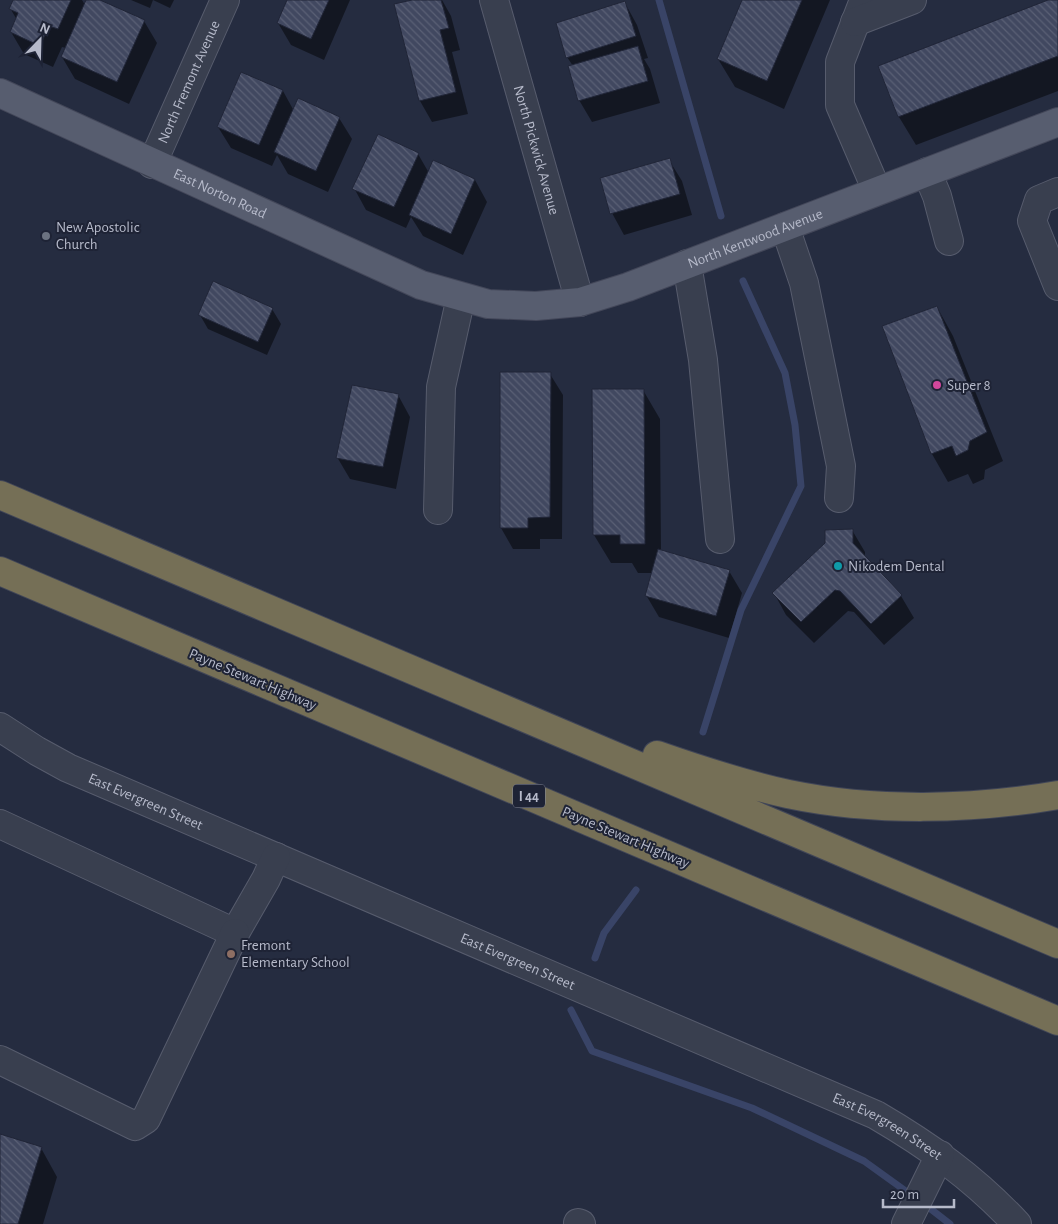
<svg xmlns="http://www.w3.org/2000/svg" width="1058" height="1224" viewBox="0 0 1058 1224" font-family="'Alegreya Sans',sans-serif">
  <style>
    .shadow { fill: #0007 }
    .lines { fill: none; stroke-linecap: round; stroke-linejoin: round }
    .stream { stroke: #394467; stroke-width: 7 }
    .building { fill: url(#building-back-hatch); stroke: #202537 }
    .minor-casing { stroke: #575c6d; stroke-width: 30 }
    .major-casing { stroke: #434759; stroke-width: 30 }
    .highway-casing { stroke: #414657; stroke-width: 30 }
    .minor { stroke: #393f4f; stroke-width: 28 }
    .major { stroke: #575d6f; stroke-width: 28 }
    .highway { stroke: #756f56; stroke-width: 28 }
    .worship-dot { fill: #6b7280; stroke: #1e2335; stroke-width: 2 }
    .hotel-dot { fill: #d1479c; stroke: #1e2335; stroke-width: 2 }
    .culture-dot { fill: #0f9aa8; stroke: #1e2335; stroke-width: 2 }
    .education-dot { fill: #8d6e63; stroke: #1e2335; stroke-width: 2 }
    .labels { text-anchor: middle; stroke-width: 4; stroke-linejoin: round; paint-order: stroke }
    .shield { fill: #1e2335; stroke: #888d9d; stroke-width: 1 }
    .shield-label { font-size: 14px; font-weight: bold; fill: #b6baca }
    .street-label { font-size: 15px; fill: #b6baca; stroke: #1e2335 }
    .poi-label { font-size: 15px; fill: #b6baca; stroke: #1e2335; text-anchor: start }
  </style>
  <defs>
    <pattern id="building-back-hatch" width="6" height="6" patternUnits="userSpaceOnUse" patternTransform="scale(1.25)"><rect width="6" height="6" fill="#414860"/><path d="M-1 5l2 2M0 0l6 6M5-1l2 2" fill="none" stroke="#5a6075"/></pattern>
  </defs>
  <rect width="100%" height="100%" fill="#252c40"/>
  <path class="shadow" d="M14,0h68l3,5 2,-5h10l47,21 13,22 -28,61 -54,-25 -13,-22 4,-9 -4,-1 -9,20 -29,-13 -13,-22 6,-12 -7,-12z
    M131,0h43l-4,8 -17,-8 -3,8z
    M288,0h62l-26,60 -33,-15 -13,-22z
    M417,0h25l9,16 9,34 -8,2 16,62 -36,8 -12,-21z
    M743,0h87l-46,109 -49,-22 -17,-28z
    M1051,0h7v91l-142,54 -17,-28 -19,-50z
    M625,3l12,22 11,33 -4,1 6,10 10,34 -68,19 -13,-22 -6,-34 -6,-9z
    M242,73l41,18 11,20 45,7 13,21 -24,53 -40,-18 -11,-19 -5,11 -41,-18 -13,-21z
    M418,154l11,19 46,7 12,22 -24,53 -40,-19 -12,-19 -5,11 -40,-18 -12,-22z
    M669,160l13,21 10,34 -68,20 -12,-22z
    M937,307l16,29 50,125 -18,9 -1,9 -11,5 -5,-10 -20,8 -16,-28 -48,-127z
    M272,309l9,15 -14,31 -59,-26 -8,-14z
    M550,374l13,21 -1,144h-22v10h-27l-12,-21z
    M643,390l17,29 1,132 68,20 13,22 -13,45 -70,-21 -13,-22 7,-22h-15l-6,-10h-21l-17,-28z
    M398,395l12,22 -14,72 -46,-10 -13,-22z
    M852,530l13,22v5l36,39 13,22 -30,27 -30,-33 -6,-1 -34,32 -28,-28 -12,-22 53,-50z
    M0,1135l41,13 16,29 -14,47h-43z"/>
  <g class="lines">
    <path class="stream" d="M659,0l62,216
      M703,732l38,-122 60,-124 -6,-61 -10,-52 -42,-92
      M595,958l9,-25 32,-43
      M571,1010l21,41 160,57 112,53 50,36
      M923,1203l27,21"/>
  </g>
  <path class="building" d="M13,0h58l-13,29 -9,-3 -9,20 -30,-14 8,-19 -9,-4z
    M86,0h14l45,20 -28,62 -56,-25z
    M287,0h42l-18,39 -34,-16z
    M412,0h29l8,28 -9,2 16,62 -37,9 -25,-97z
    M742,0h60l-35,81 -50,-22z
    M1048,0h10v56l-160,61 -20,-51z
    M625,1l11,35 -70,22 -10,-35z
    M638,46l10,35 -70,20 -10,-35z
    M241,72l42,18 -24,55 -42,-18z
    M298,98l42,19 -24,54 -42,-19z
    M378,134l41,19 -25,54 -42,-18z
    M670,158l10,36 -70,20 -10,-36z
    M433,160l42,19 -24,55 -42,-19z
    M213,281l60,27 -15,34 -60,-27z
    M937,306l50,126 -17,9 -2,9 -12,6 -4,-10 -21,8 -49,-128z
    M500,372h51l-1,145 -22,1v10h-28z
    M352,385l47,9 -16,73 -47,-9z
    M592,389h52l1,155h-25v-9h-27z
    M853,529v14l49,52 -31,29 -31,-33 -5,-1 -34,32 -29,-29 53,-50v-13z
    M658,549l72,21 -14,46 -71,-20z
    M0,1134l42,13 -24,77h-18z"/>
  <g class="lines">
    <g class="minor-casing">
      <g id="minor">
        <path id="s1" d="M494,0l86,302"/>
        <path d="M864,0l-24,62v43l37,86"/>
        <path d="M855,22l57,-22"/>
        <path id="s2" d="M152,164l73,-164"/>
        <path d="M927,172l10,24 12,45"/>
        <path d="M1058,192l-19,8 -7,21 26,65"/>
        <path d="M785,227l19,56 37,183 -2,32"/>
        <path d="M687,264l16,96 17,179"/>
        <path d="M438,510l3,-123 20,-90"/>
        <path id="s3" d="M0,727l37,24 31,17 808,347c53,31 98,63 141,109"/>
        <path d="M0,824l235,109 31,-54 10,-22"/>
        <path d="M0,1060l135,66 11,-7 89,-186"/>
        <path d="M578,1223l3,1"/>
        <path d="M906,1224l34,-69"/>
      </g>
    </g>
    <g class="major-casing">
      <g id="major">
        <path id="s4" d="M0,93l421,192 67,19 48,2 44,-4 48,-15 430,-165"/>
      </g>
    </g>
    <g class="highway-casing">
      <path id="highway" d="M0,495l1058,449
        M0,571l1058,450
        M657,755c43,15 86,29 131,39 86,18 184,16 270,1"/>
    </g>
    <use href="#minor" class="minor"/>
    <use href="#major" class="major"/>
    <use href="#highway" class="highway"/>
  </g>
  <circle class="worship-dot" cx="46" cy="236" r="5"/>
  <circle class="hotel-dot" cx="937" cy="385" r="5"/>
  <circle class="culture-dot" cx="838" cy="566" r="5"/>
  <circle class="education-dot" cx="231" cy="954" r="5"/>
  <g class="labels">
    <rect class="shield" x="513" y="784.5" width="32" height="23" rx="4"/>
    <g class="shield-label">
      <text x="529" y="801">I 44</text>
    </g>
    <g class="street-label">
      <text dy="5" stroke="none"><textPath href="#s2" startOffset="90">North Fremont Avenue</textPath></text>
      <text dy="5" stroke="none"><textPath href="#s1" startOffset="156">North Pickwick Avenue</textPath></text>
      <text dy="5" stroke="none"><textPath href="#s4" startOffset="242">East Norton Road</textPath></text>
      <text dy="5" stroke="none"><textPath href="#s4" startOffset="811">North Kentwood Avenue</textPath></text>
      <text transform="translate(253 679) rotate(23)" y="5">Payne Stewart Highway</text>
      <text dy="5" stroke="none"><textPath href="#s3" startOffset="164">East Evergreen Street</textPath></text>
      <text transform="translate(626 837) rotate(23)" y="5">Payne Stewart Highway</text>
      <text dy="5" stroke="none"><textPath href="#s3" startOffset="569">East Evergreen Street</textPath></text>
      <text dy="5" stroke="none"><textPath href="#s3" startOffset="974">East Evergreen Street</textPath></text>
    </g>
    <g class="poi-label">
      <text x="56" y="232">New Apostolic<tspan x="56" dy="17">Church</tspan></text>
      <text x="947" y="390">Super 8</text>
      <text x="848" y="571">Nikodem Dental</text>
      <text x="241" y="950">Fremont<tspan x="241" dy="17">Elementary School</tspan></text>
    </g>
  </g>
  <g transform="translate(40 40) rotate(23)" stroke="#1e2335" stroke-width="4" paint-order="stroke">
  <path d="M0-4L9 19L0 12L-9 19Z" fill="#b6baca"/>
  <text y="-8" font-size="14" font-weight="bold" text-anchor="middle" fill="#b6baca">N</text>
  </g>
  <path d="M883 1199v8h71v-8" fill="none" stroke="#b6baca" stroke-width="2.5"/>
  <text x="890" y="1199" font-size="15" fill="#b6baca" stroke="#1e2335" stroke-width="4" paint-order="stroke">20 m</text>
</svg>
